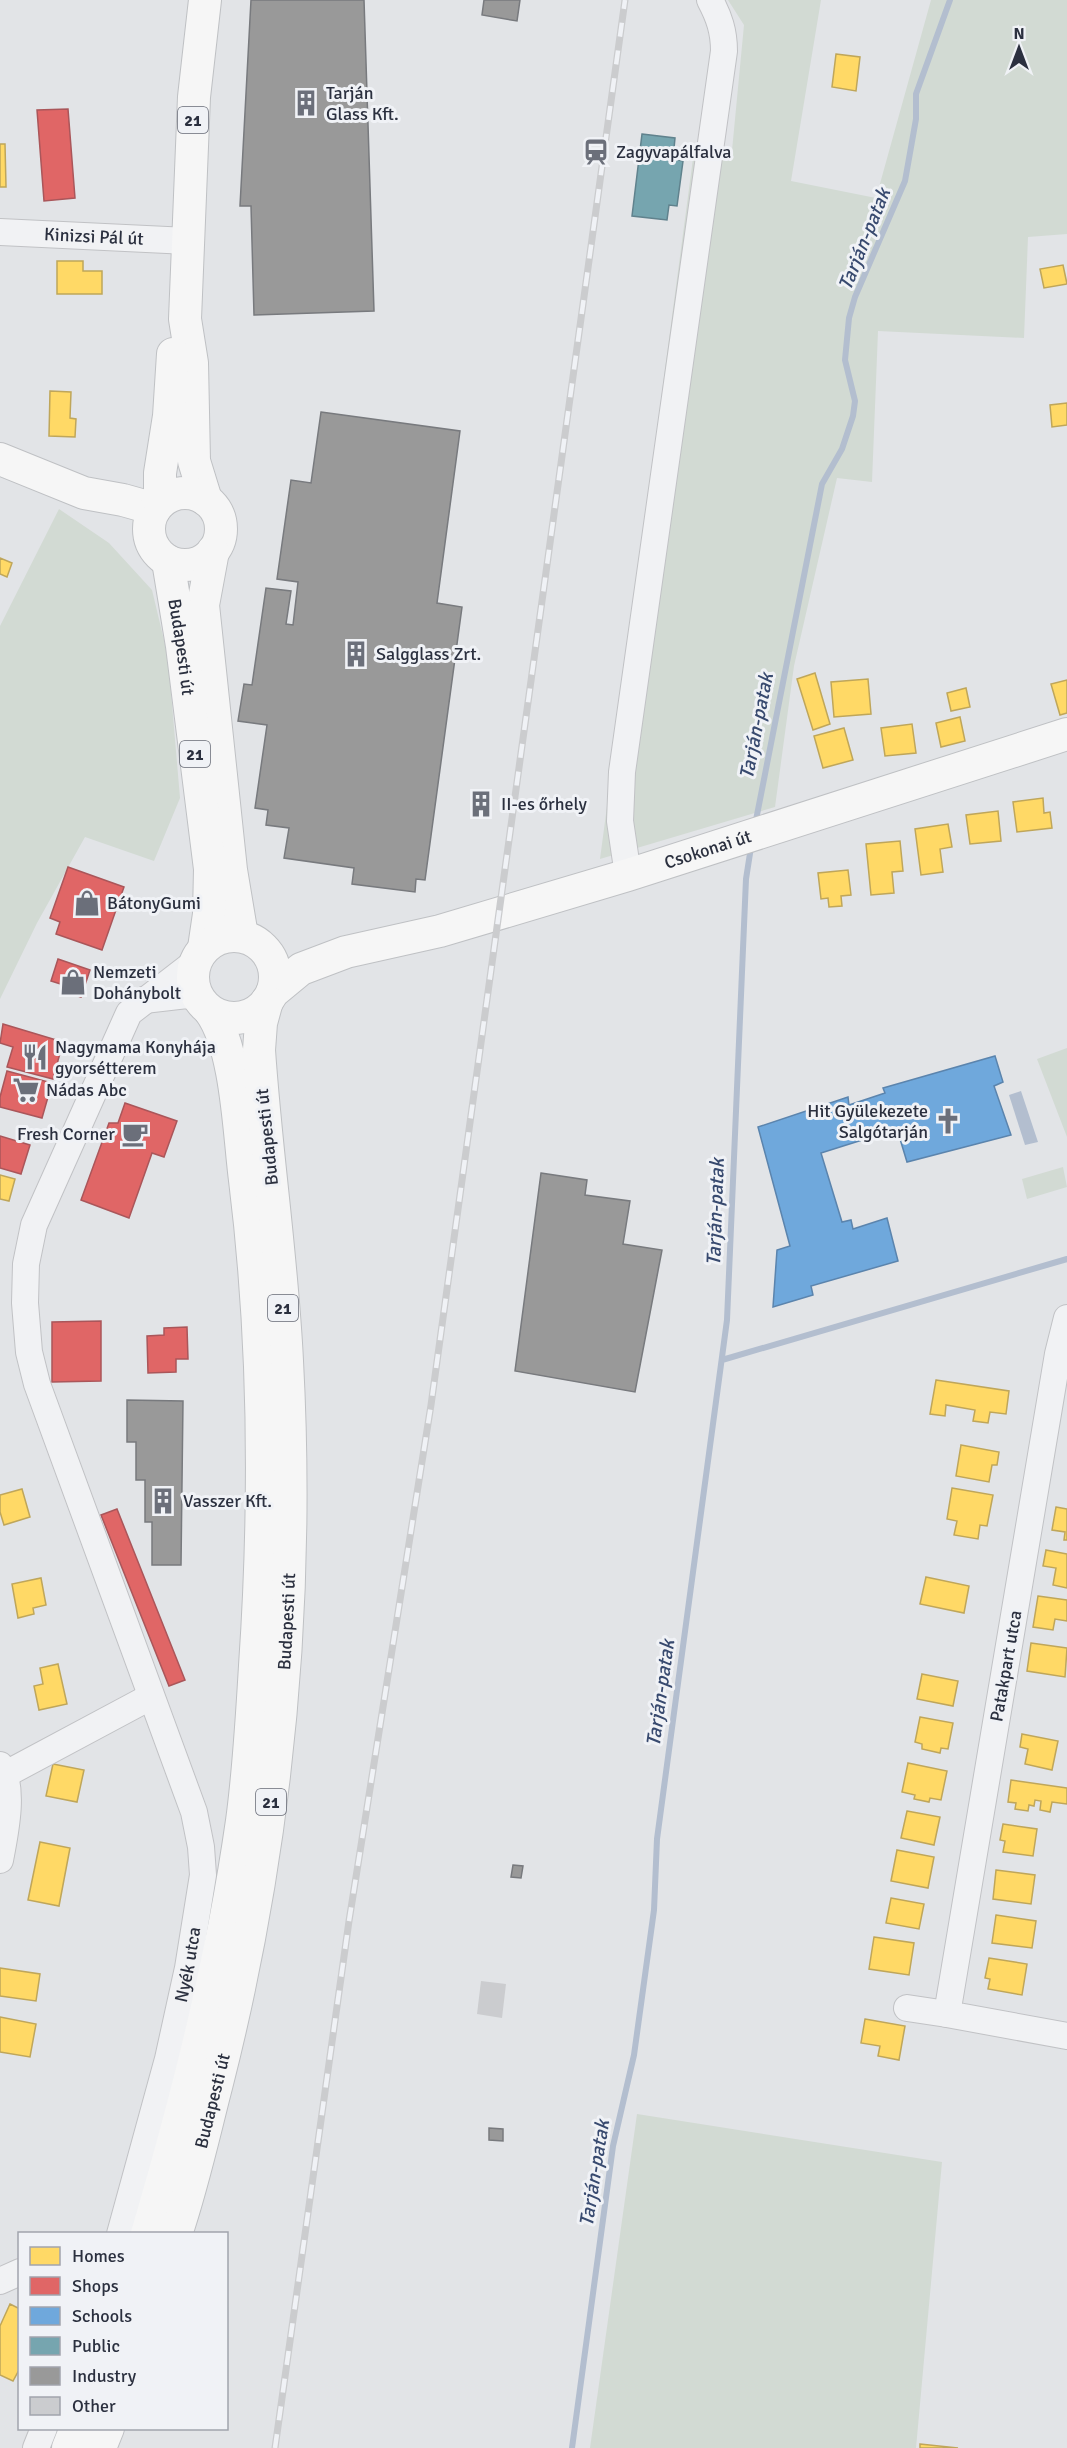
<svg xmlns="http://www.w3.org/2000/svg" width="1067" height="2448" viewBox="0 0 1067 2448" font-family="Signika,sans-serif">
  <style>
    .green { fill: #d2dad3 }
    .water { fill: #b3becf }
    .homes { fill: #ffd966; stroke: #bfa65a; stroke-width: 1.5 }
    .shops { fill: #e06666; stroke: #aa565a; stroke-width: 1.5 }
    .schools { fill: #6fa8dc; stroke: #5b84ad; stroke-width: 1.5 }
    .public { fill: #76a5af; stroke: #60828d; stroke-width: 1.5 }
    .industry { fill: #999; stroke: #787a7e; stroke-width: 1.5 }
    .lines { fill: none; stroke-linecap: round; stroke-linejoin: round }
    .stream { stroke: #b3becf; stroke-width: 6 }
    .building { fill: #cbcccf }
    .minor-casing { stroke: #c1c2c5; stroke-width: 28 }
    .major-casing { stroke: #bfc1c4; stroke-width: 34 }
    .minor { stroke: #f1f2f4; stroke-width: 26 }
    .major { stroke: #f6f6f6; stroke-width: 32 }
    .rail-casing { stroke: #cbccce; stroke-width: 7 }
    .rail { stroke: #f0f2f6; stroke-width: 4.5; stroke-dasharray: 14; stroke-linecap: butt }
    .labels { text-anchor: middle; stroke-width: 6; stroke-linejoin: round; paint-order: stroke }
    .shield { fill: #f0f2f6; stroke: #666a76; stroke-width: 1.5 }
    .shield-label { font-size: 16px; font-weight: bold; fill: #2b303f }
    .poi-label { font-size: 18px; fill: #2b303f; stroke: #f0f2f6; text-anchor: start }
    .street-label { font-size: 18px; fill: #2b303f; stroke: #f0f2f6 }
    .water-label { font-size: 20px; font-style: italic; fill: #384a6f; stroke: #f0f2f6 }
  </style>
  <rect width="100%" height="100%" fill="#e2e4e7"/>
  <path class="green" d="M728,0h93l-30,181 85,17 55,-198h136v234l-39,3 -4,101 -146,-7 -6,151 -35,-4 -43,188 -19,141 -175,52 94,-708 37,10 13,-136z
    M59,509l50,34 43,47 16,67 12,141 -26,63 -69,-24 -48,86 -37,76v-373z
    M1067,1048v89l-30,-78z
    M1063,1167l4,20 -40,12 -5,-20z
    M637,2114l305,48 -26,286h-326z"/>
  <path class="water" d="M1021,1091l17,51 -13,3 -16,-50z"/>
  <path class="homes" d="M836,54l24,3 -4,34 -24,-4z
    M0,144h5l1,43h-6z
    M57,261h26v10h19v23h-45z
    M1063,265l4,19 -23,4 -4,-19z
    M50,391l21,1 -1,26 6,1 -1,18 -26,-1z
    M1067,403v22l-15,2 -2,-22z
    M0,558l12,5 -5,14 -7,-3z
    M815,673l15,51 -17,6 -16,-51z
    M868,679l3,35 -37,3 -3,-35z
    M1067,680v33l-7,2 -9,-31z
    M966,688l4,19 -19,4 -4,-18z
    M960,717l5,24 -24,6 -5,-24z
    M912,724l4,29 -31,3 -4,-28z
    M844,728l9,32 -30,8 -9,-32z
    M1043,798l1,15 6,-1 2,16 -35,4 -4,-30z
    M998,811l3,30 -31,3 -4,-29z
    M948,824l4,23 -12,2 3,23 -22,3 -6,-46z
    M900,841l3,30 -11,1 2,21 -23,2 -5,-51z
    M848,870l3,25 -10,1 1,10 -13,1 -1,-9 -7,1 -3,-26z
    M0,1175l15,4 -6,22 -9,-2z
    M936,1380l73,11 -3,23 -16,-2 -2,11 -15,-2 2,-11 -29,-5 -1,11 -15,-2z
    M961,1445l38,7 -2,13h-5l-3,17 -33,-6z
    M952,1488l41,7 -6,31 -7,-1 -2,14 -24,-4 3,-14 -10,-2z
    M22,1489l8,28 -26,8 -4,-13v-17z
    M1056,1507l11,2v31h-3l1,-8 -13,-2z
    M1046,1550l21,4v34l-14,-3 3,-17 -13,-2z
    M926,1577l43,9 -5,27 -44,-9z
    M41,1578l5,27 -13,3 1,6 -16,4 -6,-34z
    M1038,1596l29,4v21l-12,-2 -2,11 -20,-3z
    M1031,1643l36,5 -2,29 -38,-6z
    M58,1664l9,40 -28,6 -5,-24 9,-2 -3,-16z
    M922,1674l36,7 -5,25 -36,-7z
    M920,1717l33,6 -5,26 -7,-1 -1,5 -18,-4v-5l-7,-2z
    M1022,1734l36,7 -6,29 -27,-6 3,-15 -8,-2z
    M908,1763l39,8 -6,29 -11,-2 -1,4 -15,-3 1,-4 -13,-3z
    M53,1764l31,6 -7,32 -31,-6z
    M1011,1780l56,8v16l-15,-2 -2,10 -10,-2 1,-9 -6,-1 -1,6 -5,-1 -1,6 -13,-2 1,-6 -8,-1z
    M907,1811l33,6 -6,28 -33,-7z
    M1003,1824l34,5 -4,27 -30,-4 2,-11 -5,-1z
    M40,1842l30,6 -11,58 -31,-6z
    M897,1850l37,7 -6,31 -37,-7z
    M996,1870l39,5 -4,29 -38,-5z
    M891,1898l33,6 -5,25 -33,-6z
    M996,1915l40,6 -4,27 -40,-5z
    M874,1937l40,6 -5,32 -40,-6z
    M989,1958l38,6 -5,31 -34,-6 2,-10 -5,-1z
    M0,1968l40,6 -4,27 -36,-5z
    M0,2017l36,7 -6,33 -30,-5z
    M865,2019l40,7 -6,34 -21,-4 2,-10 -19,-3z
    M10,2304l10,5v59l-7,13 -13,-6v-49z
    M920,2444l38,4h-38z"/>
  <path class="shops" d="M68,109l7,89 -31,3 -7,-91z
    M68,867l56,20 -22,63 -46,-16 4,-12 -10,-4z
    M58,959l32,11 -9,27 -16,-5 2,-6 -16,-5z
    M3,1024l60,18 -10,37 -46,-12 6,-20 -13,-4z
    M7,1071l45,12 -10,35 -42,-11v-10z
    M125,1103l52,18 -13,36 -12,-4 -23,65 -48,-18 28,-77h9z
    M0,1136l30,9 -9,29 -21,-6z
    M101,1321v60l-49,1v-60z
    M187,1327l1,32h-12v13l-28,1 -1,-37 17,-1v-7z
    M117,1509l68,171 -16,6 -68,-171z"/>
  <path class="schools" d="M995,1056l8,26 -9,4 17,49 -104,27 -10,-33 -76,24 21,69 9,-2 2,9 34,-11 11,43 -87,25 2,9 -40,12 4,-57 13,-4 -32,-119 90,-30 1,8 36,-12 -2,-5z"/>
  <path class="public" d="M642,134l33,4 -2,21 10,2 -6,45 -8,-1 -2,15 -35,-4z"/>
  <path class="industry" d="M251,0h113l10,311 -120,4 -3,-109h-11z
    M484,0h36l-3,21 -35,-6z
    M321,412l139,19 -23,172 25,4 -37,273 -9,-1 -1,13 -63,-8 2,-16 -70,-10 5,-30 -23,-3 2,-15 -13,-2 12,-83 -29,-4 6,-37 8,1 14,-97 25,3 -5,33 7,1 5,-43 -21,-3 14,-99 20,3z
    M477,795l9,1 -2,18 -9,-1z
    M541,1173l46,7 -2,15 45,6 -7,43 39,6 -27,142 -120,-21z
    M127,1400l56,1 -2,164h-29v-43h-7v-42h-9v-38h-9z
    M513,1865l10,1 -2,12 -10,-1z
    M489,2128l14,1v12l-14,-1z"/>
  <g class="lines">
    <path class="stream" d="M755,825l67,-341 20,-35 11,-33 2,-15 -10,-41 4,-42 6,-21 50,-116 11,-62v-25l34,-94
      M722,1360l345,-101
      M572,2448l41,-302 21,-91 20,-145 3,-71 70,-519 19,-441 5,-32"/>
  </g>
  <path class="building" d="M481,1981l25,3 -4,34 -25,-4z"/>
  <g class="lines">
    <g class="minor-casing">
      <g id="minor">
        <path id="s1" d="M0,232l188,9"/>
        <path d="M628,875l-8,-54 2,-49 102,-721c0,-20 -5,-34 -14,-51"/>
        <path d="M144,1000l43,-5 11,3"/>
        <path d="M1067,1318l-9,36 -111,660 120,22"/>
        <path d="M0,1765c15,22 5,69 0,95"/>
        <path d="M6,1774l144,-77"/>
        <path d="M907,2008l40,6"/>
        <path id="s2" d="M120,2234l48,-175 20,-91 15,-93 -2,-28 -7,-35 -157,-428 -8,-32 -4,-49 1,-39 8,-39 95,-212 66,-51"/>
        <path d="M0,2281l20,-9"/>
        <path d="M36,2448l8,-20"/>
      </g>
    </g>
    <g class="major-casing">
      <g id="major">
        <path d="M205,0l-11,97 -9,222 7,44 2,98 12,39"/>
        <path d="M0,459l84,34 39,7 32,9"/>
        <circle cx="185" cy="529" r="36"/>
        <path d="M160,503v-30l9,-57 4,-62"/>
        <path d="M213,551l-10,54 28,265 11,66"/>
        <path id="s3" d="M168,561l14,85 28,223 -1,45 -5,34"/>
        <circle cx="234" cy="977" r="41"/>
        <path id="s4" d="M272,993l29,-24 45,-17 94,-21 188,-56 439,-141"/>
        <path d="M147,2234c40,-136 75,-273 95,-413 7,-51 10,-104 13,-155 11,-162 10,-325 -10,-486 -6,-46 -8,-132 -35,-169"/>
        <path id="s5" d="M176,2234c17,-50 28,-101 41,-151 60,-236 83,-479 70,-722 -5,-104 -21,-207 -28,-311l2,-27 6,-22"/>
        <path d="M68,2448l8,-20"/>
        <path d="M100,2448l8,-20"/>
      </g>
    </g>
    <use href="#minor" class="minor"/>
    <use href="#major" class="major"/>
    <g class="rail-casing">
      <path id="rail" d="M275,2448l74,-527 82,-516 194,-1405"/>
    </g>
    <use href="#rail" class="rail"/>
  </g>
  <defs>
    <g id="building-bare" transform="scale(2.07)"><path d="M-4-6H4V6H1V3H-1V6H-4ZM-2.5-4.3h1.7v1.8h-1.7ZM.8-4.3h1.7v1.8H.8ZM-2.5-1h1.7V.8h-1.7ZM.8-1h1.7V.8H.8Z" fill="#6b6f7a" stroke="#f0f2f6" stroke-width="2.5" paint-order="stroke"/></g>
    <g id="station-bare" transform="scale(2.07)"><path d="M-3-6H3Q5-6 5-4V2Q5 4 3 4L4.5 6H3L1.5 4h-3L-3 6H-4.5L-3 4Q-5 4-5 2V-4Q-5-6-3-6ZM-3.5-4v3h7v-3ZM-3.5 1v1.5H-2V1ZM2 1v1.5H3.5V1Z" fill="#6b6f7a" stroke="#f0f2f6" stroke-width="2.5" paint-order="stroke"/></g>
    <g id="shop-bare" transform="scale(2.07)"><path d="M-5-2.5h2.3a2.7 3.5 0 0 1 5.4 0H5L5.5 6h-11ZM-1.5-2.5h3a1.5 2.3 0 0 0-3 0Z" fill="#6b6f7a" stroke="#f0f2f6" stroke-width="2.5" paint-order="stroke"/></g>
    <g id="restaurant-bare" transform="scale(2.07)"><path d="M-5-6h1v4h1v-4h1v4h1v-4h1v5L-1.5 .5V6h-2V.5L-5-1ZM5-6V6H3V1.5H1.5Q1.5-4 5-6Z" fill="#6b6f7a" stroke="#f0f2f6" stroke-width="2.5" paint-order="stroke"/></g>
    <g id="supermarket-bare" transform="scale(2.07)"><path d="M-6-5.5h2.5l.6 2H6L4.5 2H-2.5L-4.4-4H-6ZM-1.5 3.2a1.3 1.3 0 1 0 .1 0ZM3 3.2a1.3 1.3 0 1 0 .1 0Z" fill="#6b6f7a" stroke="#f0f2f6" stroke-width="2.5" paint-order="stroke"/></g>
    <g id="church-bare" transform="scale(2.07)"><path d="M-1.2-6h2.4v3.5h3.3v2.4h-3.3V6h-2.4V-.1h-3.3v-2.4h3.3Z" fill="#6b6f7a" stroke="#f0f2f6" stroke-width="2.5" paint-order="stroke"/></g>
    <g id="cafe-bare" transform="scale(2.07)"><path d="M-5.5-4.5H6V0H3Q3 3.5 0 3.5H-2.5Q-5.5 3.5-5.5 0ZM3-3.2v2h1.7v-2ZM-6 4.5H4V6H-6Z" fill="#6b6f7a" stroke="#f0f2f6" stroke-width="2.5" paint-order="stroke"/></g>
  </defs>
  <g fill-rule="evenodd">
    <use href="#building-bare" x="306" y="103"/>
    <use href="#station-bare" x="596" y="152"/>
    <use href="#building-bare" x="356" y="654"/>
    <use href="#building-bare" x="481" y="804"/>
    <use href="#shop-bare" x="87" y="903"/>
    <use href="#shop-bare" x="73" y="982"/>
    <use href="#restaurant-bare" x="35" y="1057"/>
    <use href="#supermarket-bare" x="26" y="1090"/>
    <use href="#church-bare" x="948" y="1121"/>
    <use href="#cafe-bare" x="135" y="1134"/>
    <use href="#building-bare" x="163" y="1501"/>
  </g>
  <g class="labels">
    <g class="shield">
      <rect x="178" y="107" width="30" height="26" rx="4.5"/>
      <rect x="180" y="741" width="30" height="26" rx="4.5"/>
      <rect x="268" y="1295" width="30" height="26" rx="4.5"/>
      <rect x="256" y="1789" width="30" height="26" rx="4.5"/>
    </g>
    <g class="shield-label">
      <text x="193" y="126">21</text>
      <text x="195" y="760">21</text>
      <text x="283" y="1314">21</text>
      <text x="271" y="1808">21</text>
    </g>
    <g class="poi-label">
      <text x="326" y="99">Tarján<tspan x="326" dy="21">Glass Kft.</tspan></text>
      <text x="616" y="158">Zagyvapálfalva</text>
      <text x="376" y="660">Salgglass Zrt.</text>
      <text x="501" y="810">II-es őrhely</text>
      <text x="107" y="909">BátonyGumi</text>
      <text x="93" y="978">Nemzeti<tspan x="93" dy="21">Dohánybolt</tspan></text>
      <text x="55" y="1053">Nagymama Konyhája<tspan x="55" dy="21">gyorsétterem</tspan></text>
      <text x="46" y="1096">Nádas Abc</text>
      <text x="928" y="1117" text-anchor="end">Hit Gyülekezete<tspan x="928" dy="21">Salgótarján</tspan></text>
      <text x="115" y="1140" text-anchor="end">Fresh Corner</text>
      <text x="183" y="1507">Vasszer Kft.</text>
    </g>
    <g class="street-label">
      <text dy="6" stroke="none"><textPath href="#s1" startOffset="94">Kinizsi Pál út</textPath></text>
      <text dy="6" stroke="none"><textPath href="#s3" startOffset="87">Budapesti út</textPath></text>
      <text dy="6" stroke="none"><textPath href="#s4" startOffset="462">Csokonai út</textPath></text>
      <text transform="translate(267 1137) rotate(-96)" y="6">Budapesti út</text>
      <text dy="6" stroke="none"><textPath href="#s5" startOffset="624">Budapesti út</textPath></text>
      <text transform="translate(1006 1666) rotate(-80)" y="6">Patakpart utca</text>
      <text dy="6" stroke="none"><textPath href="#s2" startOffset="278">Nyék utca</textPath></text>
      <text dy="6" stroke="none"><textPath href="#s5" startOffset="138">Budapesti út</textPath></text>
    </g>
    <g class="water-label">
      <text transform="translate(864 239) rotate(-68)" y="7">Tarján-patak</text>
      <text transform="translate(756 726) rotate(-79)" y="7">Tarján-patak</text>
      <text transform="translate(715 1212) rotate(-88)" y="7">Tarján-patak</text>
      <text transform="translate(660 1693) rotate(-82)" y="7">Tarján-patak</text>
      <text transform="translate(594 2173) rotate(-81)" y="7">Tarján-patak</text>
    </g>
  </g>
  <rect x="18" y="2232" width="210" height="198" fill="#f0f2f6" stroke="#a1a4ad" stroke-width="1.5"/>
  <rect x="30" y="2247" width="30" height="18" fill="#ffd966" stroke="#a1a4ad" stroke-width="1.5"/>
  <text x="72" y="2262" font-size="18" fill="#2b303f">Homes</text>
  <rect x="30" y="2277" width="30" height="18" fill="#e06666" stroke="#a1a4ad" stroke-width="1.5"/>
  <text x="72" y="2292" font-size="18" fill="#2b303f">Shops</text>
  <rect x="30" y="2307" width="30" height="18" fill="#6fa8dc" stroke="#a1a4ad" stroke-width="1.5"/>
  <text x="72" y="2322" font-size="18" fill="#2b303f">Schools</text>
  <rect x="30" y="2337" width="30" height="18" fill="#76a5af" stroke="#a1a4ad" stroke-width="1.5"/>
  <text x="72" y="2352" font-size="18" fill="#2b303f">Public</text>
  <rect x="30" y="2367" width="30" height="18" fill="#999999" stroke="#a1a4ad" stroke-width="1.5"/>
  <text x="72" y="2382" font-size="18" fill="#2b303f">Industry</text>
  <rect x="30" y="2397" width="30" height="18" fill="#cbcccf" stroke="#a1a4ad" stroke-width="1.5"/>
  <text x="72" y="2412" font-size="18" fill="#2b303f">Other</text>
  <g transform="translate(1019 48)" stroke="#f0f2f6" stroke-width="4.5" paint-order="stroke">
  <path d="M0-4.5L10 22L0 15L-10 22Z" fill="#2b303f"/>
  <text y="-9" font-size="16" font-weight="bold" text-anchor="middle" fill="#2b303f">N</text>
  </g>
</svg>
